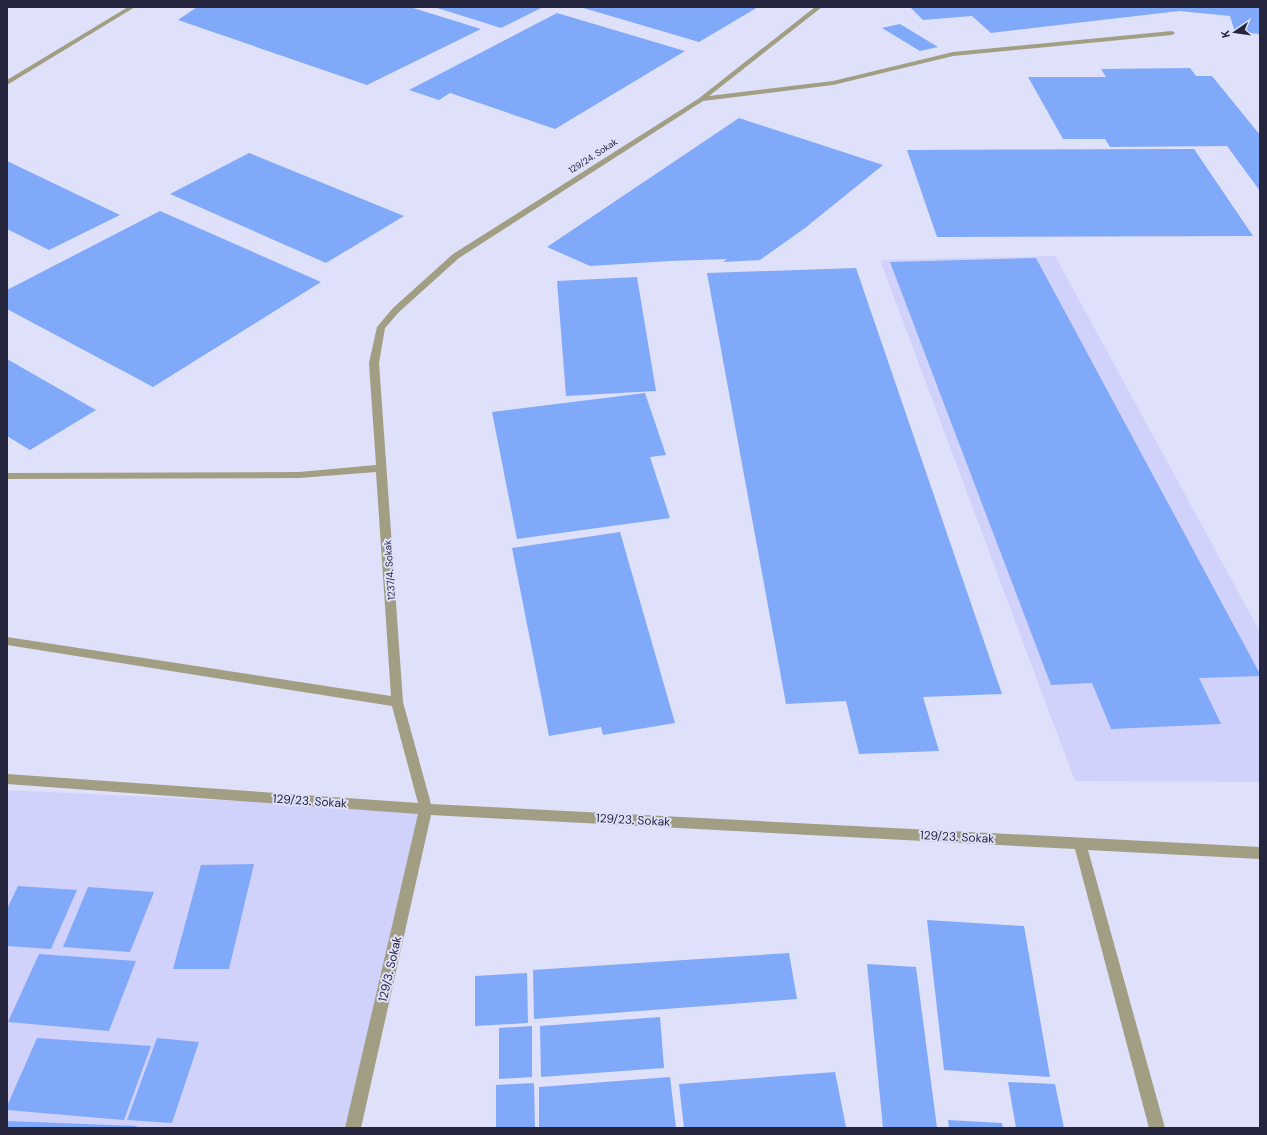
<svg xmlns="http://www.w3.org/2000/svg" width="1267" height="1135" viewBox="0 0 1267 1135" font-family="'DM Sans',sans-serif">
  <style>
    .built { fill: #d0d2fb }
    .building { fill: #81a9f9 }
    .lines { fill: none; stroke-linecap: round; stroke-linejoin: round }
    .service { fill: #a19e83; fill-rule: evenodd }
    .minor { fill: #a19e83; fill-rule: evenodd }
    .labels { text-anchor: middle; stroke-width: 4; stroke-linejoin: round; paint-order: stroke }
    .far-street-label { font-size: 9px; fill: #25253d; stroke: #dfe0f9 }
    .street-label { font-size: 10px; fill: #25253d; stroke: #dfe0f9 }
    .near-street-label { font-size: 12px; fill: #25253d; stroke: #dfe0f9 }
  </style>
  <rect width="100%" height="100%" fill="#dfe0f9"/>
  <path class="built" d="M1055,256l205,376v150l-185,-1 -195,-521z
    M7,790l419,20 -75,318h-344z"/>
  <path class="building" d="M197,7h213l71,22 -114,56 -189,-65z
    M434,7h109l-42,21z
    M580,7h178l-59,35z
    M910,7h350v27l-25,-2 -5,-16 -51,-5 -188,22 -19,-17 -49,4z
    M557,13l128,38 -130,78 -105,-36 -11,7 -30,-10z
    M900,24l38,23 -18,4 -38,-23z
    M1190,68l6,8h16l48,59v56l-33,-45 -117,1 -5,-8h-42l-35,-62h78l-5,-8z
    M739,118l144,47 -78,63 -45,32 -37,2 4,-3 -57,2 -80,5 -43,-19z
    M1194,149l59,87 -316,1 -30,-87z
    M249,153l155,63 -78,47 -156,-69z
    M7,161l113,54 -71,35 -42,-21z
    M160,211l161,71 -168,105 -146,-78v-19z
    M1036,258l224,416v2l-61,2 22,46 -110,5 -19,-46 -41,2 -161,-423z
    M856,268l146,426 -79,3 16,54 -80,3 -13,-53 -60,3 -79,-431z
    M637,277l19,114 -90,5 -9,-115z
    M7,359l89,51 -66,40 -23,-14z
    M645,393l21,62 -16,2 20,61 -153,21 -25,-127z
    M620,532l55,191 -72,12 -2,-8 -52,9 -37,-188z
    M254,864l-25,105h-56l28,-104z
    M18,886l59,4 -26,59 -44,-3v-37z
    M88,887l66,5 -24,60 -67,-5z
    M927,920l97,6 26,151 -106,-7z
    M789,953l8,46 -263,20 -1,-49z
    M39,954l97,7 -27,70 -101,-9z
    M867,964l49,3 21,161h-54z
    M527,973l1,50 -53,3v-50z
    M660,1017l4,51 -123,9 -1,-51z
    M532,1026v51l-33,2v-51z
    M37,1038l114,8 -27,74 -117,-10v-4z
    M157,1038l42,4 -27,81 -45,-3z
    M835,1072l11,55 -20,1h-142l-5,-44z
    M670,1077l6,51h-137v-41z
    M1008,1082l47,2 9,44h-48z
    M534,1083l1,45h-39v-43z
    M948,1120l54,3 1,5h-54z
    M7,1121l130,5 -1,2h-129z"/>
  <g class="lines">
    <path class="service" d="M815,7h7l-113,89 124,-15 120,-29 219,-21 3,2 -3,2 -219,21 -120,29 -130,16 -244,157 -60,54 -14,16 -6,35 24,339 28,102 829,43v12l-172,-9 77,278h-16l-74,-279 -644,-34 -70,313h-16l73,-314 -411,-30v-10l411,29 -26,-97 -385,-61v-8l384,59 -15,-224 -77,6 -292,1v-6l292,-1 77,-7 -7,-102 8,-36 16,-19 60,-54 245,-155z"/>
    <path class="minor" d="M128,7h7l-128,78v-5z"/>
  </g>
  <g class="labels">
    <g class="far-street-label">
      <text transform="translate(593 156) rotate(-33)" y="3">129/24. Sokak</text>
    </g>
    <g class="street-label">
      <text transform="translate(389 570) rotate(-94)" y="4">1237/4. Sokak</text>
    </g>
    <g class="near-street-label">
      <text transform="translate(310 801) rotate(4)" y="4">129/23. Sokak</text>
      <text transform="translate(633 820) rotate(3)" y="4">129/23. Sokak</text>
      <text transform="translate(957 837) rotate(3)" y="4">129/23. Sokak</text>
      <text transform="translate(390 969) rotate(-77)" y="4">129/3. Sokak</text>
    </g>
  </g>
  <rect width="1267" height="1135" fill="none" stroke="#25253d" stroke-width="16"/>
  <g transform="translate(1235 32) rotate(257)" stroke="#dfe0f9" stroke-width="3" paint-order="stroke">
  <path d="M0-3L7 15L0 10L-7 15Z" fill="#25253d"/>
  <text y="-6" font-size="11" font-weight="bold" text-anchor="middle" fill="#25253d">K</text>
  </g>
</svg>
